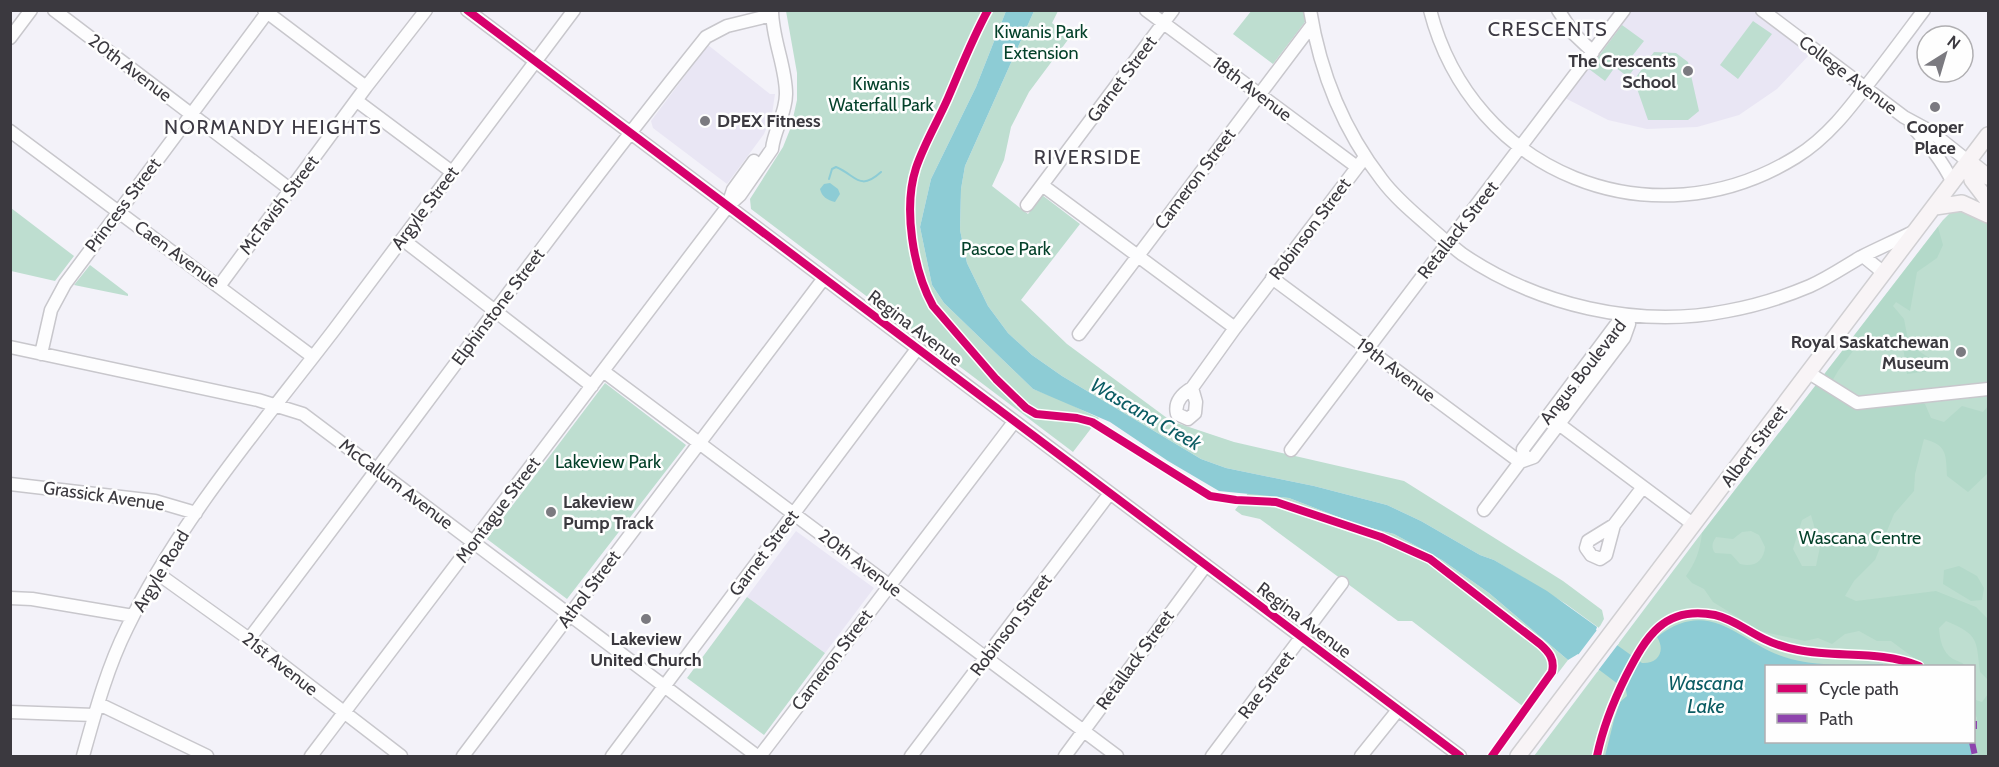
<svg xmlns="http://www.w3.org/2000/svg" width="1999" height="767" viewBox="0 0 1999 767" font-family="Cabin,sans-serif">
  <style>
    .built { fill: #e9e6f4 }
    .green { fill: #beded0; fill-rule: evenodd }
    .forest { fill: #b3d9c9; fill-rule: evenodd }
    .water { fill: #8dccd5 }
    .pier { fill: #f3f2f9 }
    .lines { fill: none; stroke-linecap: round; stroke-linejoin: round }
    .stream { stroke: #8dccd5; stroke-width: 2 }
    .minor-casing { stroke: #c8c7cc; stroke-width: 15 }
    .major-casing { stroke: #d0cfd2; stroke-width: 18 }
    .minor { stroke: #fdfdfe; stroke-width: 12 }
    .major { stroke: #f8f4f6; stroke-width: 15 }
    .quiet { stroke: #8e44ad; stroke-width: 6; stroke-dasharray: 12 6; stroke-linecap: butt }
    .cycleway-casing { stroke: #fefefe; stroke-width: 11 }
    .cycleway { stroke: #d6006c; stroke-width: 8 }
    .poi-dot { fill: #7b7a80; stroke: #fefefe; stroke-width: 2 }
    .labels { text-anchor: middle; stroke-width: 5; stroke-linejoin: round; paint-order: stroke }
    .park-label { font-size: 18px; fill: #04412a; stroke: #fefefe }
    .poi-label { font-size: 18px; font-weight: bold; fill: #3b393f; stroke: #fefefe; text-anchor: end }
    .street-label { font-size: 18px; fill: #3b393f; stroke: #fefefe }
    .neighbourhood-label { font-size: 20px; letter-spacing: 1.5px; fill: #3d3a44; stroke: #fefefe }
    .water-label { font-size: 20px; font-style: italic; fill: #0b5c63; stroke: #fefefe }
  </style>
  <rect width="100%" height="100%" fill="#f3f2f9"/>
  <path class="built" d="M1628,11h125l58,42 -34,36 -38,26 -42,12 -50,2 -39,-9 -45,-23z
    M708,45l62,49h5l-3,20 -8,20 -37,50 -74,-56 -2,-7z
    M796,531l78,57 -49,65 -78,-56z"/>
  <path class="green" d="M1252,10l52,1 1,11 -32,42 -40,-30z
    M786,11h220l-30,76 -45,92 -11,48 12,58 12,18 89,86 26,10 40,19 -26,34 -322,-243 -1,-10 33,-52 8,-20 6,-27v-27z
    M1034,11h24l-6,12 18,14 -41,55 -18,35 -7,33 -12,26 36,28 14,-19 38,29 -59,76 46,44 104,77 63,21 170,39 159,100 39,29 2,9 -5,9 -33,-24 -72,-44 -14,-5 -59,-34 -34,-16 -73,-19 -88,-18 -25,-9 -139,-83 -30,-21 -24,-22 -20,-27 -21,-43 -7,-33 1,-41 4,-23z
    M1753,21l19,13 -34,45 -18,-14z
    M1622,25l22,16 -15,19 7,6 -8,11 -13,-10 -10,14 -16,-12z
    M1654,52l22,1 12,9 11,49 -11,9h-40l-14,-40z
    M11,208l63,48 -19,25 -44,-10z
    M1964,209l24,14v533h-454l163,-217 246,-319 10,-10zM1766,666h208v76h-208z
    M90,265l38,29v2l-54,-11z
    M605,383l81,62 -119,154 -80,-60z
    M1248,493l41,5 70,27 35,9 48,26 47,33 79,67 -39,51 -117,-90h-14l-138,-102 -18,-4 -7,-5z
    M747,597l78,56 -61,82 -77,-57z"/>
  <path class="forest" d="M1938,227l5,18 -6,13 -20,14 -7,39 -14,-9 -3,4 11,13 5,26 19,12 2,14 -23,3 -5,-34 -46,7 -18,24 -11,19 29,17 55,-8 14,5 6,14 13,4 18,-16 21,6 5,-6v67l-20,19 -21,-16c-1,-22 0,-31 -23,-37l-9,35 -1,17 -20,23 -19,46 -21,21 -9,15 11,5 80,-10 40,16 12,12v61l-8,-8c-4,-33 -1,-37 -34,-51l-7,7c1,12 3,24 14,31 6,3 9,3 13,7h-41l-34,-25h-14l-18,-10 -14,3 -13,10 -14,-6 -13,3 -45,-10 -47,-29 -9,-13 -12,-6 -6,-7c10,-14 14,-26 16,-43zM1811,515l9,32 -4,19h-14l-9,-17 9,-29zM1751,531l8,4 6,12c-1,14 -11,21 -25,17l-9,-10 -16,-1c-4,-6 -3,-10 1,-16l17,2 9,-7z
    M1959,566l18,10 7,12 -2,12 -11,1 -28,-17 1,-14z
    M1974,692l2,8 6,2 6,-8v62h-10l-4,-13 3,-25 -3,-6z"/>
  <path class="water" d="M1006,11h28l-69,155 -4,23 -1,41 7,33 21,43 20,27 24,22 30,21 139,83 25,9 88,18 73,19 34,16 59,34 14,5 53,31 50,36 -1,3 46,33c16,1 24,-12 15,-26 56,-43 83,9 134,22 29,8 62,5 92,5v2h-117v76h204l2,14h-367l9,-36 6,-18 7,-6 -1,-6 -48,-36 -10,6 -79,-67 -47,-33 -48,-26 -35,-9 -70,-27 -70,-7 -51,-30 -58,-39 -77,-33 -89,-86 -12,-18 -12,-58 11,-48 45,-92z
    M830,183l8,6 2,5 -5,8c-8,-2 -13,-5 -15,-13l4,-5z"/>
  <path class="pier" d="M1600,626v3l19,14 -22,29 -19,-14 -3,1z"/>
  <g class="lines">
    <path class="stream" d="M829,179l3,-10 4,-2c20,8 23,25 45,5
      M1036,245l4,3"/>
    <g class="minor-casing">
      <path id="minor" d="M54,10l237,180
        M264,10l102,77
        M467,10l993,746
        M1146,10l211,157
        M1310,10c10,62 34,121 72,170 12,16 27,29 42,42 12,11 25,22 38,32 75,51 175,75 265,57 28,-5 57,-14 83,-25 18,-8 34,-19 51,-29 18,-9 36,-17 54,-26
        M1430,10c42,163 222,236 366,147 31,-19 53,-48 75,-77 18,-23 35,-46 53,-70
        M1558,10l16,24 19,18
        M1762,10l142,107 26,14 39,31
        M10,38l21,-28
        M357,101l95,71
        M1911,125c17,19 31,35 42,58
        M10,131l303,226
        M1042,185l193,143
        M728,205l5,-15 21,-29
        M1027,205l146,-195
        M402,239l190,147
        M1863,256l21,17
        M1272,278l248,184
        M220,285l146,-198 60,-77
        M1079,334l233,-309
        M10,347l248,53 45,14 454,342
        M41,354l10,-44 14,-26 204,-274
        M603,371l514,385
        M1809,373l48,30 131,-14
        M1192,388l4,14 -1,11 -7,6 -11,-5c-3,-12 5,-20 15,-26l43,-60 130,-171
        M1548,416l146,109
        M1291,450l333,-440
        M1524,459l-1,-10 92,-123 12,-11
        M10,484l145,17 41,12
        M1484,510l36,-48 14,-5 90,-119 5,-14 -2,-9
        M1614,525l-8,30 -6,4 -9,-4 -5,-7 2,-7 26,-16 29,-38
        M157,573l92,66 152,117
        M10,598l22,1 101,17
        M249,639c153,-200 299,-405 457,-602l21,-11 45,-11
        M99,704l108,52
        M10,712l84,3
        M83,756c12,-43 24,-88 44,-128 52,-107 135,-204 207,-298 80,-106 160,-213 240,-320
        M311,756l417,-550 12,-11 32,-46c2,-19 14,-35 14,-55 0,-28 -14,-55 -14,-84
        M463,756l361,-478
        M612,756l305,-407
        M760,756l254,-334
        M911,756l199,-263
        M1065,756l141,-191
        M1212,756l130,-173
        M1361,756l37,-46"/>
    </g>
    <g class="major-casing">
      <path id="major" d="M1969,162l3,18 16,21
        M1969,162l19,15
        M1935,207l27,-4 26,12
        M1518,756l470,-621"/>
    </g>
    <use href="#minor" class="minor"/>
    <use href="#major" class="major"/>
    <path class="quiet" d="M1974,721v8
      M1972,742l3,14"/>
    <g class="cycleway-casing">
      <path id="cycleway" d="M467,10l993,746
        M988,10c-16,29 -27,58 -40,88 -10,23 -24,46 -32,70 -13,40 -3,102 17,138l63,73 30,29 10,6 41,4 15,4 118,74 26,4 40,2 105,35 49,22 110,85c9,8 15,15 12,28l-60,84
        M1597,756c6,-29 16,-54 29,-80 20,-39 38,-71 89,-61 18,4 32,16 49,24 10,5 23,9 34,11 41,8 82,0 121,16"/>
    </g>
    <use href="#cycleway" class="cycleway"/>
  </g>
  <g class="poi-dot">
    <circle cx="1688" cy="71" r="6"/>
    <circle cx="1935" cy="107" r="6"/>
    <circle cx="705" cy="121" r="6"/>
    <circle cx="1961" cy="352" r="6"/>
    <circle cx="551" cy="512" r="6"/>
    <circle cx="646" cy="619" r="6"/>
  </g>
  <g class="labels">
    <g class="park-label">
      <text x="1041" y="38">Kiwanis Park<tspan x="1041" dy="21">Extension</tspan></text>
      <text x="881" y="90">Kiwanis<tspan x="881" dy="21">Waterfall Park</tspan></text>
      <text x="1006" y="255">Pascoe Park</text>
      <text x="608" y="468">Lakeview Park</text>
      <text x="1860" y="544">Wascana Centre</text>
    </g>
    <g class="poi-label">
      <text x="1676" y="67">The Crescents<tspan x="1676" dy="21">School</tspan></text>
      <text x="717" y="127" text-anchor="start">DPEX Fitness</text>
      <text x="1935" y="133" text-anchor="middle">Cooper<tspan x="1935" dy="21">Place</tspan></text>
      <text x="1949" y="348">Royal Saskatchewan<tspan x="1949" dy="21">Museum</tspan></text>
      <text x="563" y="508" text-anchor="start">Lakeview<tspan x="563" dy="21">Pump Track</tspan></text>
      <text x="646" y="645" text-anchor="middle">Lakeview<tspan x="646" dy="21">United Church</tspan></text>
    </g>
    <g class="street-label">
      <text transform="translate(130 68) rotate(37)" y="6">20th Avenue</text>
      <text transform="translate(1848 75) rotate(37)" y="6">College Avenue</text>
      <text transform="translate(1122 79) rotate(-53)" y="6">Garnet Street</text>
      <text transform="translate(1252 89) rotate(37)" y="6">18th Avenue</text>
      <text transform="translate(1195 179) rotate(-53)" y="6">Cameron Street</text>
      <text transform="translate(123 205) rotate(-53)" y="6">Princess Street</text>
      <text transform="translate(279 205) rotate(-53)" y="6">McTavish Street</text>
      <text transform="translate(425 208) rotate(-53)" y="6">Argyle Street</text>
      <text transform="translate(1310 229) rotate(-53)" y="6">Robinson Street</text>
      <text transform="translate(1458 230) rotate(-52)" y="6">Retallack Street</text>
      <text transform="translate(177 254) rotate(36)" y="6">Caen Avenue</text>
      <text transform="translate(498 307) rotate(-53)" y="6">Elphinstone Street</text>
      <text transform="translate(915 328) rotate(37)" y="6">Regina Avenue</text>
      <text transform="translate(1396 370) rotate(37)" y="6">19th Avenue</text>
      <text transform="translate(1583 372) rotate(-52)" y="6">Angus Boulevard</text>
      <text transform="translate(1754 446) rotate(-53)" y="6">Albert Street</text>
      <text transform="translate(396 484) rotate(37)" y="6">McCallum Avenue</text>
      <text transform="translate(104 496) rotate(8)" y="6">Grassick Avenue</text>
      <text transform="translate(498 510) rotate(-53)" y="6">Montague Street</text>
      <text transform="translate(764 553) rotate(-53)" y="6">Garnet Street</text>
      <text transform="translate(860 563) rotate(37)" y="6">20th Avenue</text>
      <text transform="translate(161 571) rotate(-59)" y="6">Argyle Road</text>
      <text transform="translate(589 589) rotate(-53)" y="6">Athol Street</text>
      <text transform="translate(1304 620) rotate(37)" y="6">Regina Avenue</text>
      <text transform="translate(1011 625) rotate(-53)" y="6">Robinson Street</text>
      <text transform="translate(832 660) rotate(-53)" y="6">Cameron Street</text>
      <text transform="translate(1135 660) rotate(-54)" y="6">Retallack Street</text>
      <text transform="translate(280 664) rotate(38)" y="6">21st Avenue</text>
      <text transform="translate(1266 685) rotate(-53)" y="6">Rae Street</text>
    </g>
    <g class="neighbourhood-label">
      <text x="1548" y="36">CRESCENTS</text>
      <text x="273" y="134">NORMANDY HEIGHTS</text>
      <text x="1088" y="164">RIVERSIDE</text>
    </g>
    <g class="water-label">
      <text transform="translate(1146 414) rotate(30)" y="7">Wascana Creek</text>
      <text x="1706" y="690">Wascana<tspan x="1706" dy="23">Lake</tspan></text>
    </g>
  </g>
  <rect width="1999" height="767" fill="none" stroke="#3b393f" stroke-width="24"/>
  <rect x="1765" y="665" width="210" height="78" fill="#fefefe" stroke="#b0afb2" stroke-width="1.5"/>
  <rect x="1777" y="684" width="30" height="9" fill="#d6006c" stroke="#b0afb2" stroke-width="1.5"/>
  <text x="1819" y="695" font-size="18" fill="#3b393f">Cycle path</text>
  <rect x="1777" y="714" width="30" height="9" fill="#8e44ad" stroke="#b0afb2" stroke-width="1.5"/>
  <text x="1819" y="725" font-size="18" fill="#3b393f">Path</text>
  <g transform="translate(1945 54) rotate(37)"><circle r="28" fill="#fefefe" stroke="#b0afb2" stroke-width="1.5"/>
  <path d="M0-4.5L10 22L0 15L-10 22Z" fill="#7b7a80"/>
  <text y="-9" font-size="16" font-weight="bold" text-anchor="middle" fill="#3b393f">N</text>
  </g>
</svg>
